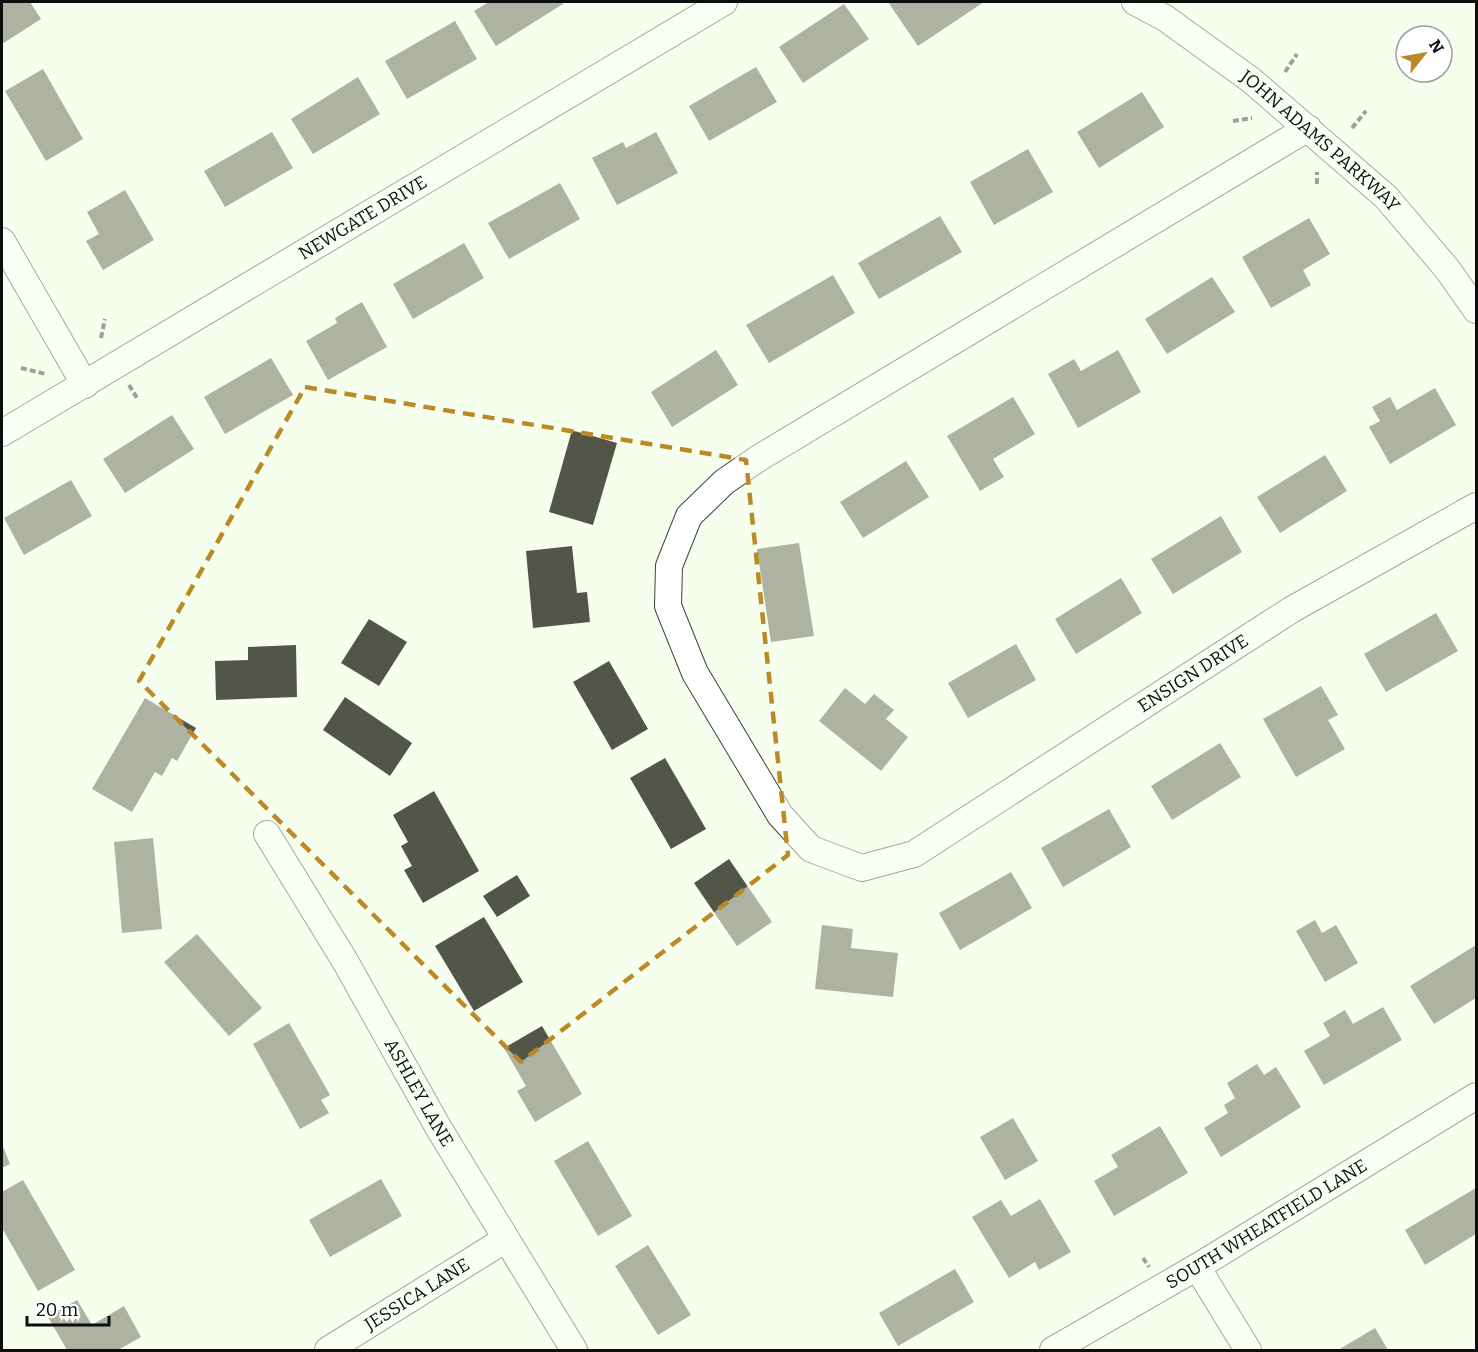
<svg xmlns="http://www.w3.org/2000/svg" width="1478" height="1352" viewBox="0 0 1478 1352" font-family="Bitter,serif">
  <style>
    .building { fill: #545549 }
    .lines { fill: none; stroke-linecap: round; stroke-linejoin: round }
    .street-casing { stroke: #404040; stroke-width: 28 }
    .path { stroke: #2f2f2f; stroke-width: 4; stroke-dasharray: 6 3; stroke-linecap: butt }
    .street { stroke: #fff; stroke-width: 26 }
    .marked { fill: none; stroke: #bb8a27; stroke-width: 4.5; stroke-dasharray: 12 8; stroke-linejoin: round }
    .labels { text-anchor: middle; stroke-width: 6; stroke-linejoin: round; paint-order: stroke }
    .street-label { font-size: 18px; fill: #0d0d0d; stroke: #fff }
  </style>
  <rect width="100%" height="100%" fill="#f6ffed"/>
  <path class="building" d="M2,2h28l11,17 -39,25z
    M489,2h73l1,2 -67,42 -22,-35z
    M888,2h96l-66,44z
    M844,4l25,35 -66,44 -24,-36z
    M455,21l22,38 -70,40 -22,-38z
    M756,67l21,35 -68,39 -20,-35z
    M43,69l40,70 -37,22 -41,-70z
    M358,77l22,37 -67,40 -22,-35z
    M1142,92l22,35 -65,41 -22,-36z
    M272,132l21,36 -68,39 -21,-36z
    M656,132l22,41 -61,32 -25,-47 31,-16 3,6z
    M1028,149l25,43 -59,33 -24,-43z
    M560,183l20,36 -71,40 -21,-36z
    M125,190l29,50 -51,30 -17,-29 13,-7 -12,-22z
    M940,216l22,36 -83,47 -21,-36z
    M1309,218l21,36 -27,16 8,15 -40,23 -29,-51z
    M464,243l20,35 -71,41 -20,-35z
    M833,275l22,38 -86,50 -23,-38z
    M1212,277l23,35 -68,42 -22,-35z
    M362,302l25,45 -59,33 -22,-39 31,-18 -2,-5z
    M716,350l22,35 -66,42 -21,-35z
    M1118,350l23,42 -63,36 -30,-54 26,-15 7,12z
    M271,358l22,37 -68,39 -21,-37z
    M1435,388l21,37 -66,39 -21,-37 11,-6 -8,-14 18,-10 7,13z
    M1013,397l22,37 -42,25 11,18 -24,14 -33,-55z
    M172,415l22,34 -69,44 -22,-34z
    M572,430l45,13 -24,82 -44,-13z
    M1325,455l22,36 -67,42 -23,-36z
    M906,461l23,36 -66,41 -23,-36z
    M71,480l21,36 -68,39 -20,-37z
    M1221,516l21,36 -69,42 -22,-35z
    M799,543l15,93 -43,6 -14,-93z
    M572,546l5,47 10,-1 3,30 -57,6 -7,-77z
    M1121,578l21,35 -66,41 -21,-35z
    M1436,613l22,38 -72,41 -22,-38z
    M369,619l38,23 -28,44 -38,-23z
    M1016,644l20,36 -68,38 -20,-35z
    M296,645l1,52 -81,3 -1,-39 33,-1v-13z
    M609,661l39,68 -36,21 -39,-68z
    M1321,686l17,29 -10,5 17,29 -49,28 -33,-58z
    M845,688l20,16 9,-10 20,16 -8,9 22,18 -27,34 -62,-50z
    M345,697l67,46 -22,33 -67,-46z
    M145,698l51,30 -19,33 -5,-3 -10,18 -7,-4 -23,40 -40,-23z
    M1220,743l21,34 -69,43 -21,-34z
    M665,758l41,71 -35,20 -41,-71z
    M434,791l45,80 -56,32 -19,-33 8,-4 -11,-20 7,-4 -15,-27z
    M1109,809l22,38 -68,40 -22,-39z
    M153,838l9,91 -40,4 -8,-91z
    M729,859l43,63 -35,24 -43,-63z
    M1011,872l21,36 -72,42 -21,-37z
    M517,875l13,21 -33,21 -14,-21z
    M484,917l39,65 -49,29 -39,-65z
    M1315,920l7,13 14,-8 22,38 -33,19 -29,-51z
    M822,925l31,4 -2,19 47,5 -5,44 -78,-8z
    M197,934l65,74 -33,28 -65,-74z
    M1476,945v53l-42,26 -24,-38z
    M1383,1007l19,33 -78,45 -20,-34 26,-15 -7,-13 22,-13 8,14z
    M289,1023l41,72 -9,5 8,13 -29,16 -47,-85z
    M542,1026l40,68 -47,28 -18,-31 9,-5 -22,-38z
    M1257,1064l7,11 12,-8 25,40 -80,50 -17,-29 24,-15 -4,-8 11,-7 -8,-15z
    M1013,1118l25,43 -33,19 -25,-43z
    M1160,1126l28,47 -74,43 -20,-35 24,-14 -7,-12z
    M588,1141l44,75 -34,20 -44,-75z
    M2,1144l8,20 -8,4z
    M381,1179l21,37 -72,41 -21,-37z
    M23,1180l52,90 -37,21 -36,-63v-36z
    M1476,1188v46l-51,31 -20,-35z
    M1040,1199l31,53 -32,18 -4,-8 -26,16 -37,-61 29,-17 10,16z
    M648,1245l43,70 -33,20 -43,-69z
    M955,1269l19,33 -76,44 -19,-33z
    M77,1300l15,25 32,-19 17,31 -23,13h-51l-19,-33z
    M1375,1328l13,22h-50z"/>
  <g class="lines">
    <g class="street-casing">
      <g id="street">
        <path id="s1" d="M1135,2l30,16 86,62 135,117 62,73 28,40"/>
        <path id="s2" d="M1308,128l-549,330 -35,24 -35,34 -20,50 -1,40 27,67 85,142 31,34 51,19 52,-14 377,-244 185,-104"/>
        <path d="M2,241l83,144"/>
        <path id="s3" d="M2,433l722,-431"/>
        <path id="s4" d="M267,834l78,127 93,166 136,223"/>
        <path d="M1197,1267l51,83"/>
        <path id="s5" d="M328,1350l178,-111"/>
        <path id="s6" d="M1053,1350l144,-83 279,-171"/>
      </g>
    </g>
    <path class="path" d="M1285,72l12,-18
      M1233,121l19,-3
      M1352,128l14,-17
      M1317,184v-12
      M101,338l4,-19
      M21,368l25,6
      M129,385l8,13
      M1143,1258l6,9"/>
    <use href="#street" class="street"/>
  </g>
  <path d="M0 0H1478V1352H0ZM305,387l441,73 42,395 -267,207 -382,-381z" fill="#f6ffed" fill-opacity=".55" fill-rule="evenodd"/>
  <path class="marked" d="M305,387l441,73 42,395 -267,207 -382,-381z"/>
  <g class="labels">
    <g class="street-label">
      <text dy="6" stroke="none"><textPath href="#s1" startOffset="232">JOHN ADAMS PARKWAY</textPath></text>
      <text dy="6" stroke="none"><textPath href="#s3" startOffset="420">NEWGATE DRIVE</textPath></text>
      <text dy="6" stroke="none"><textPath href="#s2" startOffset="1550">ENSIGN DRIVE</textPath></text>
      <text dy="6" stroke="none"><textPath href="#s4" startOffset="300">ASHLEY LANE</textPath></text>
      <text dy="6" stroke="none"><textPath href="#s6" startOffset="248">SOUTH WHEATFIELD LANE</textPath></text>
      <text dy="6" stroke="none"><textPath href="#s5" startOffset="105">JESSICA LANE</textPath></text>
    </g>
  </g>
  <rect width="1478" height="1352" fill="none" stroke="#0d0d0d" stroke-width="6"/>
  <g transform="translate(1424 54) rotate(59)"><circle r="28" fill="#ffffff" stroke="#9e9e9e" stroke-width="1.5"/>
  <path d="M0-4.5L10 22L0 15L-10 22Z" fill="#bb8a27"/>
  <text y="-9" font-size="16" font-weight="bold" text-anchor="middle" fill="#0d0d0d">N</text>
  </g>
  <path d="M27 1316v9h82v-9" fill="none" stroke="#0d0d0d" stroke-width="3"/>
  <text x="36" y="1316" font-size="18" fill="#0d0d0d" stroke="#ffffff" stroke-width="4.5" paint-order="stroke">20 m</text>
</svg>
